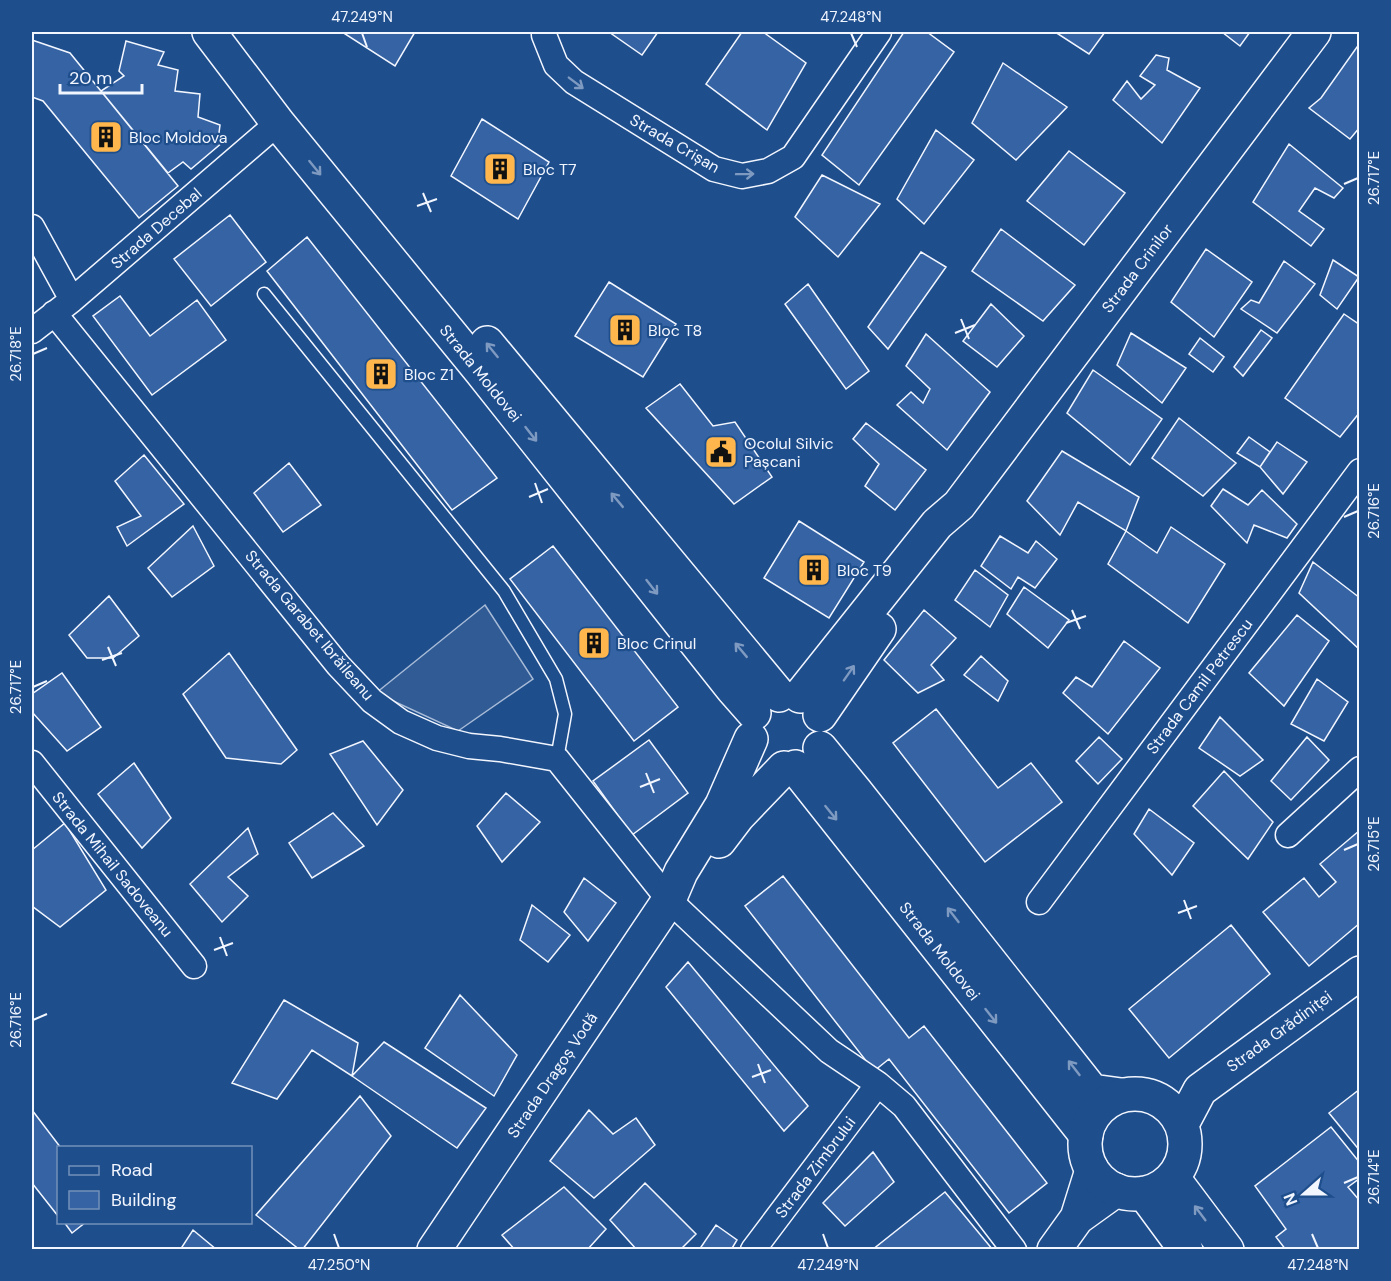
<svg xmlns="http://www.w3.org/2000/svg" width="1391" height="1281" viewBox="0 0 1391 1281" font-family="'DM Sans',sans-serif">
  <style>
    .built { fill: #305b95; stroke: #a8bbd7; stroke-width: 1.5 }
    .building { fill: #3563a3; stroke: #f2f6ff; stroke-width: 1.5 }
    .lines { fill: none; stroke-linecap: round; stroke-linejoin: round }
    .lane-casing { stroke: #f2f6ff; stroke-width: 15 }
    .street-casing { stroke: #f2f6ff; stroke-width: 27 }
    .secondary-casing { stroke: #f2f6ff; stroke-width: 36 }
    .primary-casing { stroke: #f2f6ff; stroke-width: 36 }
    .lane { stroke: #1f4e8c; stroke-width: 12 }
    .street { stroke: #1f4e8c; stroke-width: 24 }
    .secondary { stroke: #1f4e8c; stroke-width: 33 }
    .primary { stroke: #1f4e8c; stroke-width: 33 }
    .oneway { stroke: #7e9ac0 }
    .ticks { fill: none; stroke: #f2f6ff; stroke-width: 2 }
    .labels { text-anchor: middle; stroke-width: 4.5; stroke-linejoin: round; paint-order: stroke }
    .poi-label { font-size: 16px; fill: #f2f6ff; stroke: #1f4e8c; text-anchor: start }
    .street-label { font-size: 16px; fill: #f2f6ff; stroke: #1f4e8c }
    .neatline { fill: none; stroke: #f2f6ff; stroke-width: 2 }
    .ticks-label { font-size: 15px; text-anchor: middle; fill: #f2f6ff }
  </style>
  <rect width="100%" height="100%" fill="#1f4e8c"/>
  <path class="built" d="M485,605l48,74 -75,52 -82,-38z"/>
  <path class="building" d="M342,32h73l-20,34z
    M609,32h49l-16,23z
    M742,32h21l43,31 -39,67 -61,-46z
    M904,32h23l27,20 -95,133 -37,-30z
    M1055,32h50l-16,22z
    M1222,32h28l-10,14z
    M32,40l38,13 108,133 -39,32 -96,-117 -11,-4z
    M126,41l38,11 -6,13 20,5 -3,21 25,3 -2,23 22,8 -1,8 4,9 -32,27 -8,-7 -15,11 -67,-82 23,-15 -5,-5z
    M1357,47l3,2v78l-10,12 -41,-31 12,-10z
    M1156,55l13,3 -2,12 33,18 -38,55 -49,-43 14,-19 14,18 14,-14 -15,-9z
    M1003,63l64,44 -51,53 -44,-37z
    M482,119l67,43 -31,57 -67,-43z
    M936,130l38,30 -50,64 -27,-25z
    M1289,144l54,44 -9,10 -19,-10 -16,23 25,18 -13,17 -58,-44z
    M1069,151l56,42 -41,52 -57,-44z
    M822,175l58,29 -42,53 -43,-40z
    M230,215l36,47 -55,44 -37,-47z
    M1001,229l74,56 -32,36 -71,-50z
    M307,237l190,241 -45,32 -185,-239z
    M1206,249l46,33 -38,55 -43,-35z
    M921,252l25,15 -58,82 -20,-22z
    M1333,260l26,17 -22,32 -17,-14z
    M1284,261l31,23 -38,49 -36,-24 10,-9 8,3z
    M609,282l67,42 -33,53 -68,-41z
    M808,284l61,87 -23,18 -61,-85z
    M120,296l30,40 47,-36 29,40 -74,55 -59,-79z
    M991,304l33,32 -27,31 -34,-26z
    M1344,314l16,11v87l-20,25 -55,-39z
    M1261,330l11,8 -29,38 -9,-9z
    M1131,333l55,35 -24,35 -45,-38z
    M926,334l64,58 -43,58 -50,-45 14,-13 12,11 7,-14 -24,-23z
    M1200,338l24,19 -11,15 -24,-18z
    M1093,370l69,49 -32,46 -63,-52z
    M680,384l33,42 22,-4 37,55 -38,27 -88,-96z
    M1179,418l57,45 -33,33 -51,-38z
    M866,423l60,47 -31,40 -30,-24 14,-22 -26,-25z
    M1249,437l21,15 -10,15 -23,-14z
    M1277,442l30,20 -24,32 -23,-27z
    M1062,451l77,46 -13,34 -48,-29 -18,33 -33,-34z
    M144,455l40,49 -57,42 -10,-19 24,-11 -26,-35z
    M289,463l32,42 -38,27 -29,-39z
    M1223,489l25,16 14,-15 35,34 -10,14 -33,-13 -7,18 -36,-37z
    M799,521l65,41 -35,56 -65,-40z
    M193,526l21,40 -42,31 -24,-29z
    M1171,527l54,37 -37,59 -80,-59 18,-33 31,22z
    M1000,536l28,17 8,-12 21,18 -22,29 -17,-11 -7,12 -30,-23z
    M553,546l125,161 -44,34 -124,-162z
    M1313,562l47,36v52l-61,-57z
    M975,570l33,25 -18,32 -35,-27z
    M1024,587l45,33 -21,28 -41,-34z
    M109,596l30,40 -26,22h-26l-18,-23z
    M924,610l32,28 -25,27 13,15 -26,13 -34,-33z
    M1297,615l32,26 -45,65 -35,-33z
    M1124,641l36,27 -52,66 -45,-41 13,-16 16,10z
    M229,653l68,97 -16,14 -55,-6 -43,-64z
    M981,656l27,25 -10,20 -34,-26z
    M62,673l39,54 -34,24 -35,-39v-18z
    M1317,679l31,23 -24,39 -33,-17z
    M936,709l62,79 33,-25 31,39 -77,60 -92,-119z
    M1220,717l43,43 -23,16 -41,-28z
    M1099,737l23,22 -24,25 -22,-23z
    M1307,737l22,23 -38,40 -20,-19z
    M649,740l39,53 -56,42 -39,-54z
    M363,741l40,49 -26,35 -47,-71z
    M134,763l37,55 -29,30 -44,-54z
    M1224,771l49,51 -25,37 -55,-53z
    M506,793l34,29 -38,40 -25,-36z
    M1149,809l45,34 -22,32 -38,-41z
    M333,813l31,33 -52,32 -23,-35z
    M65,823l41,67 -46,37 -28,-21v-56z
    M248,828l10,26 -30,23 20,19 -26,26 -32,-38z
    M1360,830v93l-51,43 -46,-54 41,-34 15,19 17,-15 -16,-18z
    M783,876l126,162 15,-12 123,157 -38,30 -120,-154 -15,12 -129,-165z
    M584,878l32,25 -28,38 -24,-29z
    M532,905l38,30 -22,27 -28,-22z
    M1231,925l39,49 -101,84 -40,-49z
    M688,962l120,144 -24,25 -118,-144z
    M460,995l57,60 -23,41 -69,-48z
    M284,1000l74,43 -6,33 -40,-26 -35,49 -45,-16z
    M384,1042l102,66 -29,40 -105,-72z
    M1360,1089v62l-31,-38z
    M360,1096l31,40 -89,114h-2l-44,-35z
    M32,1110l29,38h-3v68l-26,-33z
    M589,1110l24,24 23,-16 19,27 -61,53 -44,-37z
    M1331,1127l29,36v15l-12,9 12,14v49h-74l-10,-13 10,-8 -31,-43z
    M873,1152l21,30 -49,44 -22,-23z
    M645,1183l51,51 -16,16h-43l-27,-30z
    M564,1187l42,42 -19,21h-72l-13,-15z
    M945,1192l48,58h-121z
    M64,1222h22l-14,11z
    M716,1225l21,15 -6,10h-32z
    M193,1230l24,20h-37z"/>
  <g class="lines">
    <g class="lane-casing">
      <path id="lane" d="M264,294l240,297 52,88 9,35 -8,45"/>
    </g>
    <g class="street-casing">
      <path id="street" d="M544,32v3l12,30 18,17 140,87 28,7 26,-5 25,-14 86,-125
        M32,227l40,73
        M54,313l284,352 34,36 29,21 36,16 32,8 31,3 57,10 112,141 160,151 49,33 26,22 110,144
        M32,331l40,-31 206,-177
        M32,763l162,203
        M1288,835l72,-66
        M1039,902l321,-431
        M753,1250l125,-166"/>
    </g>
    <g class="secondary-casing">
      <path id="secondary" d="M209,32l69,91 202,247 252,318 22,25
        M487,343l292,352
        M800,696l137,-172 22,-19 355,-473
        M820,715l59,-86
        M820,748l36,44 236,299 29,4
        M795,767l291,368
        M719,841l19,-25 46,-48
        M1092,1170l-15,48 39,-28
        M434,1250l235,-350 12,-28 41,-67 29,-66
        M1054,1250l23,-32"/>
    </g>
    <g class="primary-casing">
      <path id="primary" d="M1085 1144a50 50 0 1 1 100 0a50 50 0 1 1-100 0Z
        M1182,1124l18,-34 160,-117
        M1173,1178l54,72
        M1144,1193l42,57"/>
    </g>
    <use href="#lane" class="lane"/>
    <use href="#street" class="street"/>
    <use href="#secondary" class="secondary"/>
    <use href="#primary" class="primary"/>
  </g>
  <defs><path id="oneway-shaft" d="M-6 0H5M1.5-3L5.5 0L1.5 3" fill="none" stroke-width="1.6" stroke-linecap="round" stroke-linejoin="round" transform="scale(1.5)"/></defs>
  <g class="oneway">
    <use href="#oneway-shaft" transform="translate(576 83) rotate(37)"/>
    <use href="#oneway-shaft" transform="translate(315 168) rotate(51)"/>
    <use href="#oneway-shaft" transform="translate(745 174) rotate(-1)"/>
    <use href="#oneway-shaft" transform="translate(492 350) rotate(-129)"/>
    <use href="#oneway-shaft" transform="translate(531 434) rotate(52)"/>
    <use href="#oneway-shaft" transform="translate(617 500) rotate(-130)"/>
    <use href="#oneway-shaft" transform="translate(652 587) rotate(52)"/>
    <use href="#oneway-shaft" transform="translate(741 650) rotate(-130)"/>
    <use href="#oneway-shaft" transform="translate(849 673) rotate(-55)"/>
    <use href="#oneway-shaft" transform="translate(831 813) rotate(51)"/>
    <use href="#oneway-shaft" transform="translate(953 915) rotate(-128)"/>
    <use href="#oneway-shaft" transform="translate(991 1016) rotate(52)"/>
    <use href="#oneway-shaft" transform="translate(1074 1068) rotate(-128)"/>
    <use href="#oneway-shaft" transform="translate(1200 1213) rotate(-127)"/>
  </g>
  <path class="ticks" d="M362,33l5,14M851,33l6,14M1344,184l14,-6M423,193l8,19M417,206l20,-7M961,319l8,20M955,333l20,-8M33,354l14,-6M535,483l7,20M529,497l19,-8M1344,517l14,-6M1072,610l8,19M1066,623l20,-7M108,647l8,19M102,660l20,-7M33,687l14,-6M646,773l8,20M640,787l20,-8M1344,850l14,-6M1184,900l7,19M1178,913l19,-7M220,937l7,19M214,950l19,-7M33,1020l14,-6M758,1064l7,19M752,1077l19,-7M1344,1183l14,-6M334,1234l5,14M823,1234l5,14M1312,1234l6,14"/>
  <defs>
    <g id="building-square" transform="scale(1.725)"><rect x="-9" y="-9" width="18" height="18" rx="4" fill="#ffb74d" stroke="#1f4e8c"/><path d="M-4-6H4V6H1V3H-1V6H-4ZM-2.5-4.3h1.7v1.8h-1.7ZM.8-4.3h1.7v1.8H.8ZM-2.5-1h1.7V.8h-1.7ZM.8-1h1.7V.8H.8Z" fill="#111"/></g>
    <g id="civic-square" transform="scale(1.725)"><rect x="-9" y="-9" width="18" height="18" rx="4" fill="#ffb74d" stroke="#1f4e8c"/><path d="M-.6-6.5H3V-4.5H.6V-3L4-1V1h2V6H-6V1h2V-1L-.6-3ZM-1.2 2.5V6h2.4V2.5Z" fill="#111"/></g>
  </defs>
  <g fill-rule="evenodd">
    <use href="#building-square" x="106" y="137"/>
    <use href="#building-square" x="500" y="169"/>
    <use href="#building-square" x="625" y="330"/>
    <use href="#building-square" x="381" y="374"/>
    <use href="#civic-square" x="721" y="452"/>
    <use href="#building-square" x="814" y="570"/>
    <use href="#building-square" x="594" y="643"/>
  </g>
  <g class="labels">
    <g class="poi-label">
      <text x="129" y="143">Bloc Moldova</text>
      <text x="523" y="175">Bloc T7</text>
      <text x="648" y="336">Bloc T8</text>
      <text x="404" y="380">Bloc Z1</text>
      <text x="744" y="449">Ocolul Silvic<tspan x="744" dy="18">Pașcani</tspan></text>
      <text x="837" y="576">Bloc T9</text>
      <text x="617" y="649">Bloc Crinul</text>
    </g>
    <g class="street-label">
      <text transform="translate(675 143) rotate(30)" y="6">Strada Crișan</text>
      <text transform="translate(156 228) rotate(-41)" y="6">Strada Decebal</text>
      <text transform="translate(1137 268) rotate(-53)" y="6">Strada Crinilor</text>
      <text transform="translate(481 373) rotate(51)" y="6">Strada Moldovei</text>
      <text transform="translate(310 625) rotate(50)" y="6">Strada Garabet Ibrăileanu</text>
      <text transform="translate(1199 686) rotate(-53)" y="6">Strada Camil Petrescu</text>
      <text transform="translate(113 864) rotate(51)" y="6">Strada Mihail Sadoveanu</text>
      <text transform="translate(940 951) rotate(52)" y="6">Strada Moldovei</text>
      <text transform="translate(1279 1031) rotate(-36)" y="6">Strada Grădiniței</text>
      <text transform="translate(552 1075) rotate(-56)" y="6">Strada Dragoș Vodă</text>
      <text transform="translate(815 1167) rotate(-53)" y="6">Strada Zimbrului</text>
    </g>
  </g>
  <rect width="1391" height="1281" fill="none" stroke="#1f4e8c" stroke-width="66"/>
  <rect x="57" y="1146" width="195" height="78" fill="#1f4e8c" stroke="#7391ba" stroke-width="1.5"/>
  <rect x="69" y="1166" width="30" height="9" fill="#1f4e8c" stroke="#7391ba" stroke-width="1.5"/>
  <text x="111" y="1176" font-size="18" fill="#f2f6ff">Road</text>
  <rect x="69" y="1191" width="30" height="18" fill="#3563a3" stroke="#7391ba" stroke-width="1.5"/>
  <text x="111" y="1206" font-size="18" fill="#f2f6ff">Building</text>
  <g transform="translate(1304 1194) rotate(249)" stroke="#1f4e8c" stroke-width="4.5" paint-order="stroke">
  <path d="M0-4.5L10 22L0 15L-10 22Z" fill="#f2f6ff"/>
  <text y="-9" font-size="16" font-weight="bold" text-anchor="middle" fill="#f2f6ff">N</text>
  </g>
  <path d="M60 84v9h82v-9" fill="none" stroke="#f2f6ff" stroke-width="3"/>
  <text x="69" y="84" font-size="18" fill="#f2f6ff" stroke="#1f4e8c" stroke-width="4.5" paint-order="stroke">20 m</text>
  <rect x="33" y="33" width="1325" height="1215" class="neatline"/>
  <g class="ticks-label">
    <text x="362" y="22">47.249°N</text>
    <text x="851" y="22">47.248°N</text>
    <text transform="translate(1374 178) rotate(-90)" y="5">26.717°E</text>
    <text transform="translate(16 354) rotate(-90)" y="5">26.718°E</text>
    <text transform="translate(1374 511) rotate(-90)" y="5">26.716°E</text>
    <text transform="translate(16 687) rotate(-90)" y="5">26.717°E</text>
    <text transform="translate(1374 844) rotate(-90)" y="5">26.715°E</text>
    <text transform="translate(16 1020) rotate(-90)" y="5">26.716°E</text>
    <text transform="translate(1374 1177) rotate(-90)" y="5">26.714°E</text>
    <text x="339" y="1270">47.250°N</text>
    <text x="828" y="1270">47.249°N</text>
    <text x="1318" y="1270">47.248°N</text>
  </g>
</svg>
